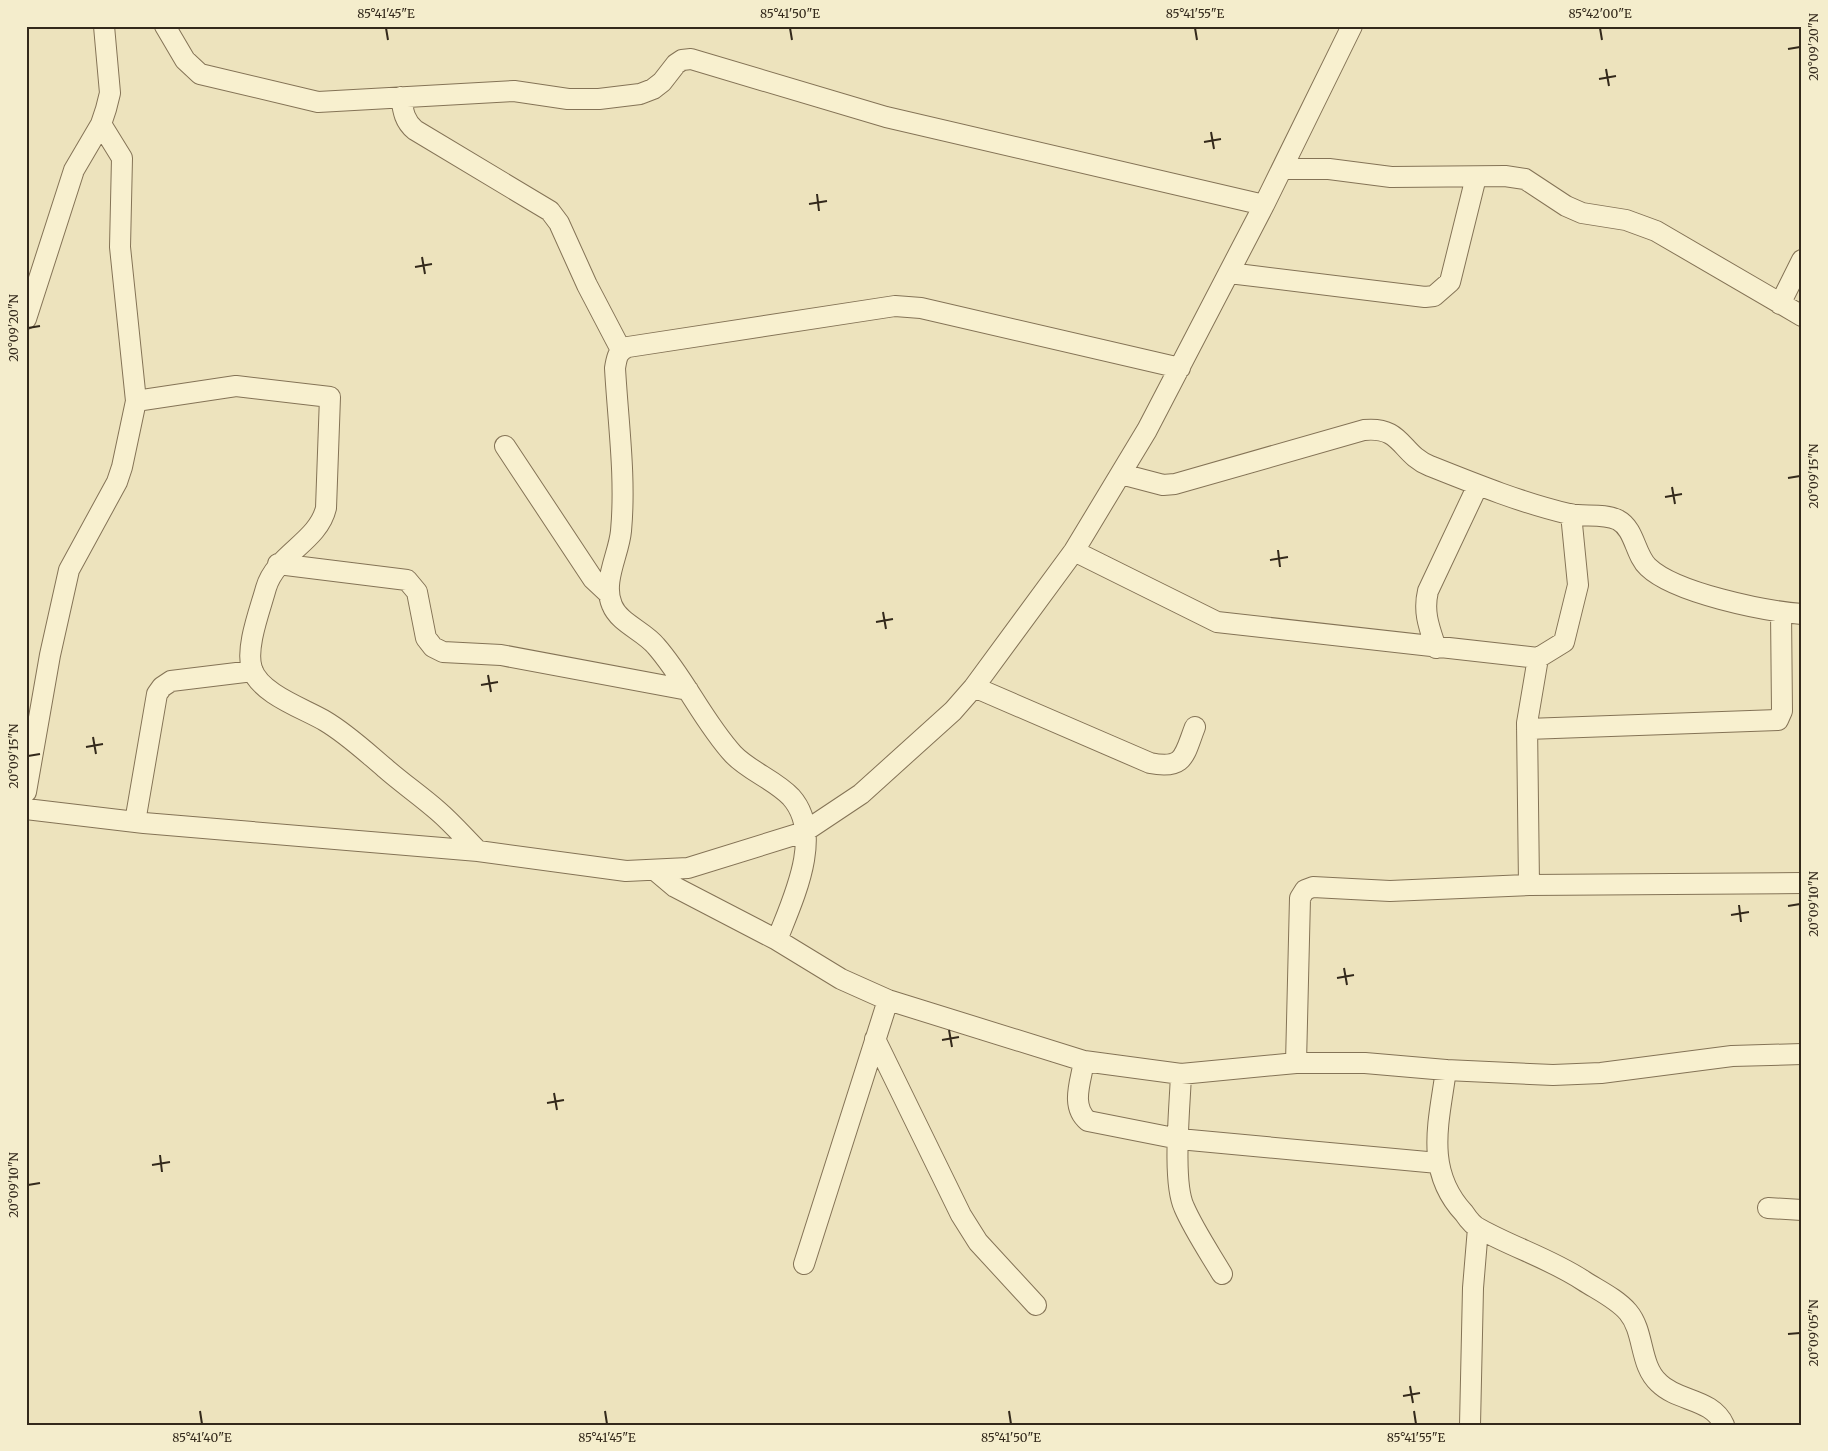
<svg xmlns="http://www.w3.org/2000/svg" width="1828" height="1451" viewBox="0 0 1828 1451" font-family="Merriweather,serif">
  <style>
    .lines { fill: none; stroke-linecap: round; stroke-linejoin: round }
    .minor-casing { stroke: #847356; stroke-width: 22 }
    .minor { stroke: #f8f0cf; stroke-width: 20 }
    .ticks { fill: none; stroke: #33291b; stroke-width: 2 }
    .neatline { fill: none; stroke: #33291b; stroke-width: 2 }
    .ticks-label { font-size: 12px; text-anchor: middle; fill: #33291b }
  </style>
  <rect width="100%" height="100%" fill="#ede3bd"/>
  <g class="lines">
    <g class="minor-casing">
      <path id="minor" d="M165,26l20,34 15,14 118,28 196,-11 54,8h31l41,-5 13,-5 9,-7 14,-18 6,-4 9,-1 195,58 378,88
        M401,97c2,13 3,24 14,33l135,81 9,12 28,62 34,65
        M101,124l21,34 -2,89 16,154
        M1283,169h46l62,8 114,-1 20,3 41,27 16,7 44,7 30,11 146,85
        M1229,273l196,24 9,-1 16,-14 26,-105
        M1780,304l22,-44
        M26,319l48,-149 27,-46 5,-15 4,-16 -6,-67
        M505,446l88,133 16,15
        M1121,474l42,11 12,-1 189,-54c39,-4 36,24 66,36 45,18 92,37 139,48 16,3 35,-1 49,6 17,9 17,35 30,47 27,26 116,44 154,47
        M1074,551l143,71 321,36
        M278,564l129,16 10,12 9,46 7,9 10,5 58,3 187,35
        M1436,648c-7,-21 -13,-36 -8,-57l50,-106
        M974,687l176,76c35,7 34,-8 45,-36
        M1527,729l251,-9 4,-9 -1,-99
        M26,792l24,-137 19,-85 48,-88 5,-15 14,-66 100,-15 94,11 -4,111c-8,34 -50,46 -60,80 -6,22 -21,60 -14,81 8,25 53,40 73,52 22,13 41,31 60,47 17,15 36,28 53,43 14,12 27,27 40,40
        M26,809l118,14 334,28 148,20 62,-3 116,-36 57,-38 92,-83 21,-24 100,-136 73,-121 117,-225 88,-179
        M135,822l22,-128 5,-7 9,-6 82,-10
        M656,871l19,16 102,53 64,39 47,21 196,61 97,13 115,-11h69l81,7 107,5 48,-2 131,-17 70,-2
        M1529,885l273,-2
        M777,940c15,-39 48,-105 14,-143 -16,-17 -42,-26 -58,-43 -30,-33 -48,-75 -77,-108 -12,-15 -37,-23 -44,-41 -10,-23 7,-51 9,-74 5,-54 -3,-109 -6,-163 2,-11 2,-16 13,-21l267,-41 26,2 259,60
        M875,1039l86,176 17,27 58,63
        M1084,1061c-3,20 -14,45 4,60l91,18 259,24
        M1296,1063l4,-165 5,-8 8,-3 77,4 139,-6 -2,-162 11,-65 26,-16 14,-57 -7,-71
        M1446,1070c-7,52 -22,100 18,143 4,6 9,13 16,16 34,19 71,30 104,52 14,9 33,18 44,31 17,20 11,53 31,71 19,19 53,15 65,42
        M1181,1074c-1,31 -9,107 3,133 10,23 25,45 38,67
        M1768,1208l34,2
        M804,1264l84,-264
        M1470,1425l3,-137 5,-60"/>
    </g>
    <use href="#minor" class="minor"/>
  </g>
  <path class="ticks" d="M386,28l2,12M790,28l2,12M1195,28l2,12M1600,28l2,12M1788,49l12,-2M1606,69l3,17M1599,79l17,-3M1211,132l3,17M1204,142l17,-3M817,194l2,17M809,204l18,-3M422,257l3,17M415,267l17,-3M28,328l12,-2M1788,478l12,-2M1672,487l3,17M1665,497l17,-3M1278,550l2,17M1270,560l18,-3M883,612l3,17M876,622l17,-3M488,675l3,17M481,685l17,-3M93,737l3,17M86,747l17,-3M28,756l12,-2M1739,905l2,17M1788,906l12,-2M1731,915l18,-3M1344,968l3,17M1337,978l17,-3M949,1030l3,17M942,1040l17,-3M554,1093l3,17M547,1103l17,-3M160,1155l2,17M152,1165l18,-3M28,1185l12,-2M1788,1334l12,-1M1410,1386l3,17M1403,1396l17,-3M200,1411l2,13M605,1411l2,13M1009,1411l2,13M1414,1411l2,13"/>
  <rect width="1828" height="1451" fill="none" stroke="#f4edcc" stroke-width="55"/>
  <rect x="28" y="28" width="1772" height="1396" class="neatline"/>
  <g class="ticks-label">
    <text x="386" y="18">85°41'45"E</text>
    <text x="790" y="18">85°41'50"E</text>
    <text x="1195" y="18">85°41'55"E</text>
    <text x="1600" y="18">85°42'00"E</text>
    <text transform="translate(1814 47) rotate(-90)" y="4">20°09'20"N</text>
    <text transform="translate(14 328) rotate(-90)" y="4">20°09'20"N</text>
    <text transform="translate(1814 476) rotate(-90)" y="4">20°09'15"N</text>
    <text transform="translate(14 756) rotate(-90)" y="4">20°09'15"N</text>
    <text transform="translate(1814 904) rotate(-90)" y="4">20°09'10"N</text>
    <text transform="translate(14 1185) rotate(-90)" y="4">20°09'10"N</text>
    <text transform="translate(1814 1333) rotate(-90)" y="4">20°09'05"N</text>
    <text x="202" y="1442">85°41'40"E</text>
    <text x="607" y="1442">85°41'45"E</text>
    <text x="1011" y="1442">85°41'50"E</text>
    <text x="1416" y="1442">85°41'55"E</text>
  </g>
</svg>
